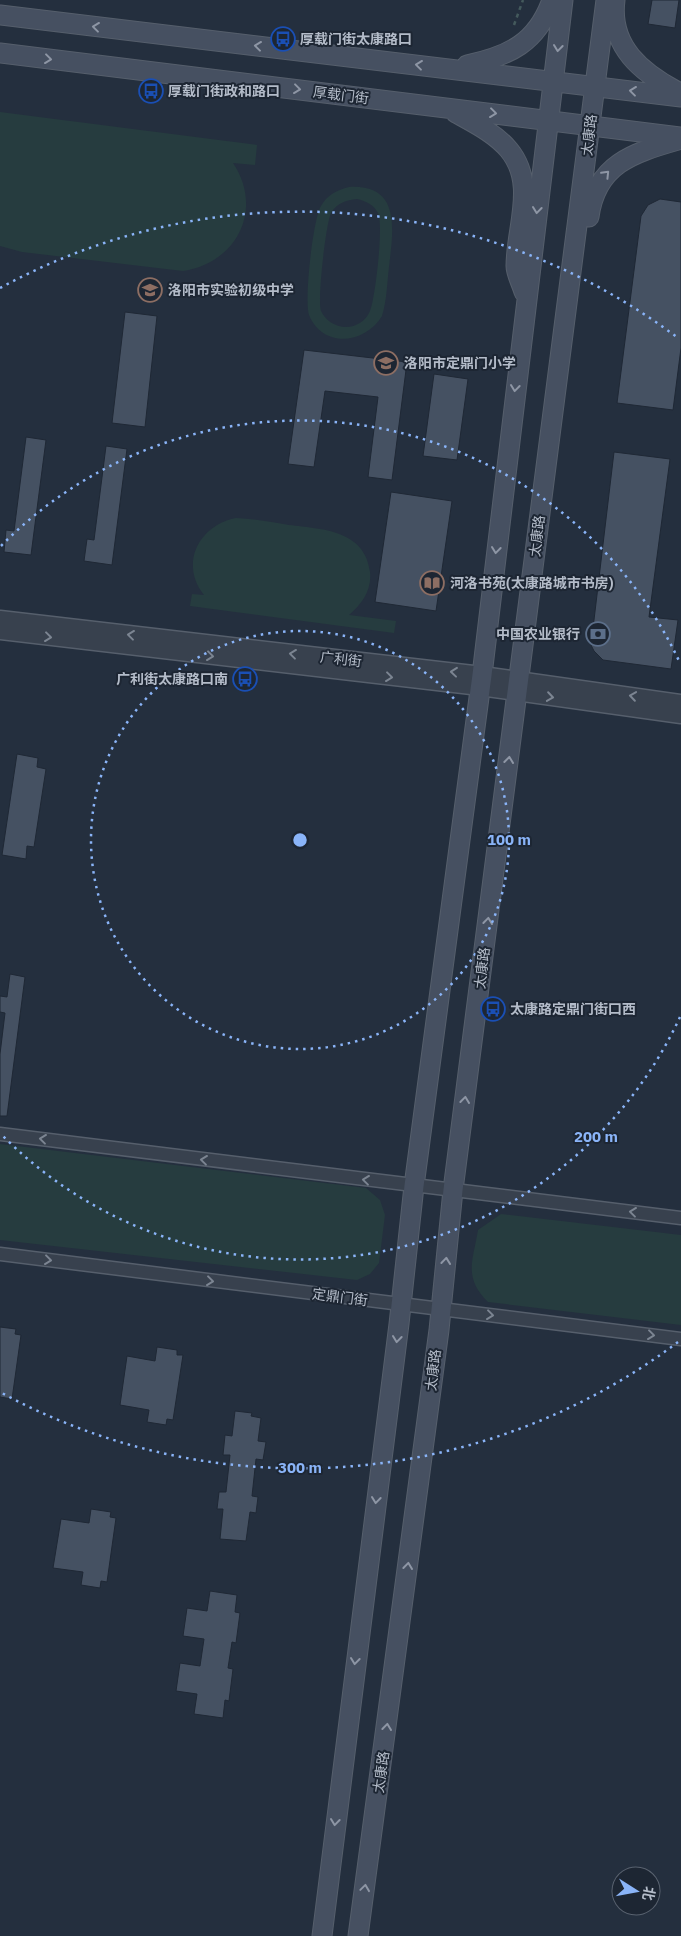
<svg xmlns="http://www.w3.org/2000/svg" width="681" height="1936" viewBox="0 0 681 1936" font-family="'IBM Plex Sans','Noto Sans SC',sans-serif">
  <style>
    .green { fill: #263c3f; fill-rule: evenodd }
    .building { fill: #455162; stroke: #1f2835 }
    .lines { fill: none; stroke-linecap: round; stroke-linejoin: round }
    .minor-casing { stroke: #565f6c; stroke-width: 15 }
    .tertiary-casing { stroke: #565f6c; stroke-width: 19 }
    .secondary-casing { stroke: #565f6c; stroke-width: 21 }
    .path { stroke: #44595c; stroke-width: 2.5; stroke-dasharray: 4 4; stroke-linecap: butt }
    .minor { stroke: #38414e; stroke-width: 12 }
    .tertiary { stroke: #38414e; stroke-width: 16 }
    .secondary { stroke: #465061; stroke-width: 19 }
    .oneway { stroke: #8e96a5 }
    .oneway2 { stroke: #7c8592 }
    .ring { fill: none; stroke: #8ab4f8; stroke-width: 2.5; stroke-dasharray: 2.5 5 }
    .labels { text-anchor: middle; stroke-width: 4; stroke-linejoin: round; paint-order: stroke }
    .poi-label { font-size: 14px; font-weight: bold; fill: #b4bcc9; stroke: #1d2633; text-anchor: start }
    .street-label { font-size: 14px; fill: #b4bcc9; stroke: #1d2633 }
    .centre { fill: #8ab4f8; stroke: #1d2633; stroke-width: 2.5 }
    .ring-label { font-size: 15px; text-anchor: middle; font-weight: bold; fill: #8ab4f8; stroke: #1d2633; stroke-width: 4; stroke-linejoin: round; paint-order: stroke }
  </style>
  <rect width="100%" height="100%" fill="#242f3e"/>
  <path class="green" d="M0,112l257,33 -2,20 -22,-2c31,46 4,100 -50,108l-161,-19 -22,-6z
    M349,187c53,-3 44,44 40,80 -2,16 -2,33 -7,49 -17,28 -59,33 -73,-1 -5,-15 4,-96 12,-109 6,-11 16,-16 28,-19zM357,199c9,2 17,6 21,14 6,11 -3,87 -8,98 -4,10 -14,16 -24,16 -11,0 -21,-7 -25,-16 -4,-10 5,-88 10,-98 6,-10 15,-13 26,-14z
    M236,518c18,1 36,4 53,7 33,4 76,5 81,47 2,18 -8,32 -21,43l47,6 -2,12 -204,-27 2,-12 12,1c-25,-31 -5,-70 32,-77z
    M0,1144l366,44 14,12 5,15 -6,48 -9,11 -13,6 -357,-40z
    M501,1214l180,21v90l-193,-23c-25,-25 -15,-41 -10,-72z"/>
  <path class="building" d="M652,0h27l-4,28 -27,-4z
    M660,199l21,3v146l-8,62 -56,-7 24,-187 7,-11z
    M125,312l32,4 -12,111 -33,-4z
    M304,350l103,12 -15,118 -24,-3 10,-80 -53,-6 -11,76 -26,-3z
    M434,374l34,5 -11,81 -34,-4z
    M26,437l20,3 -15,115 -27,-3 2,-22 8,1z
    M106,446l21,3 -15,116 -28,-4 3,-22 7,1z
    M614,452l56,7 -21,158 29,3 -7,49 -68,-9 -9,-9 -3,-6z
    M391,492l61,9 -16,110 -61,-9z
    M17,754l21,4 -1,9 9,2 -12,78 -7,-1 -1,13 -24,-4z
    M10,974l15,3 -18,139h-7v-62l5,-41 -5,-1v-16l7,1z
    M0,1327l16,2 -1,5 6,1 -9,64 -12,-2z
    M157,1347l20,3v5h6l-10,65 -6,-1 -1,6 -19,-3 2,-12 -29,-5 7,-49 28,5z
    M235,1411l17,2 -1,3 10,2 -3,23 8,1 -3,18 -7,-1 -4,37 6,1 -2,16 -6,-1 -4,29 -26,-2 3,-30h-6l2,-17h7l4,-37h-7l2,-20 7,1z
    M91,1509l20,3 -1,5 6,1 -9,64 -6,-1 -1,7 -19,-3 2,-13 -30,-4 8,-49 28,4z
    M210,1591l27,4 -2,17 5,1 -4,30 -4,-1 -4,26 5,1 -4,32 -4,-1 -2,18 -29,-4 3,-20 -21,-3 4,-28 20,3 4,-27 -21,-3 4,-28 20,3z"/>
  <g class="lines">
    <g class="minor-casing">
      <path id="minor" d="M0,1134l681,84
        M0,1254l681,85"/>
    </g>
    <g class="tertiary-casing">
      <path id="tertiary" d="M0,619l482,56 199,28
        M0,631l480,56 201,28"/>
    </g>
    <g class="secondary-casing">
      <path id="secondary" d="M615,0c-6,47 27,73 65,93
        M0,15l681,82
        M0,53l681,84
        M467,65c42,-9 70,-22 85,-65
        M456,113c18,10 40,21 53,37 28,34 7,77 7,116 0,8 6,18 8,26
        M589,217c7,-53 44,-64 89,-77
        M322,1936l77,-612 15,-138 68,-511 81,-675
        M358,1936l81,-606 14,-140 153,-1190"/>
    </g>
    <path class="path" d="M514,25l9,-25"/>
    <use href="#minor" class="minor"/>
    <use href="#tertiary" class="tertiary"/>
    <use href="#secondary" class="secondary"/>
  </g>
  <defs><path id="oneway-chevron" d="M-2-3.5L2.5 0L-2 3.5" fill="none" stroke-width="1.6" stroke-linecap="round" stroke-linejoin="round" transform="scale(1.25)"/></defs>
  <g class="oneway">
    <use href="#oneway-chevron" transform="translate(96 27) rotate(-173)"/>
    <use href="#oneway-chevron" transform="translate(258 46) rotate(-173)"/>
    <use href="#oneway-chevron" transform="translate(558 48) rotate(97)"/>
    <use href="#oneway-chevron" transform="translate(48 59) rotate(7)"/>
    <use href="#oneway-chevron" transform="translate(419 65) rotate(-173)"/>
    <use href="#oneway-chevron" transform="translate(297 89) rotate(7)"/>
    <use href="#oneway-chevron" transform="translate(633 91) rotate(-173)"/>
    <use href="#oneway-chevron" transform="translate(493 113) rotate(7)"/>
    <use href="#oneway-chevron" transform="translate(606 174) rotate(-46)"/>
    <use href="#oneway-chevron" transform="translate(537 210) rotate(97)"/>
    <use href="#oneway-chevron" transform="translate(515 388) rotate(97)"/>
    <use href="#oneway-chevron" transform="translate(496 550) rotate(97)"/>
    <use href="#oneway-chevron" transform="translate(509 760) rotate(-83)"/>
    <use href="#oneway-chevron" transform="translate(488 921) rotate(-83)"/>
    <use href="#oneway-chevron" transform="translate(465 1100) rotate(-83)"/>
    <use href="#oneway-chevron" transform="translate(446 1261) rotate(-84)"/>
    <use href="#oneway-chevron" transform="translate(397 1339) rotate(97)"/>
    <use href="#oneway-chevron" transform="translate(376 1500) rotate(97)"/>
    <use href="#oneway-chevron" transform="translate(408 1566) rotate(-83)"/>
    <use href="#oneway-chevron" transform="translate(355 1661) rotate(97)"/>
    <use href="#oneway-chevron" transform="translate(387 1727) rotate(-83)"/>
    <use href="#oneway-chevron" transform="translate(335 1822) rotate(97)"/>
    <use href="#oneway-chevron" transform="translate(365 1888) rotate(-82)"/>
  </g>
  <g class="oneway2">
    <use href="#oneway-chevron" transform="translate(131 635) rotate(-173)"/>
    <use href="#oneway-chevron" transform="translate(48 637) rotate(7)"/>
    <use href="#oneway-chevron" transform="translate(293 654) rotate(-173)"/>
    <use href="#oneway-chevron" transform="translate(210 656) rotate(7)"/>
    <use href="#oneway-chevron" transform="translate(454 672) rotate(-174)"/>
    <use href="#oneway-chevron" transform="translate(389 677) rotate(7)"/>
    <use href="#oneway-chevron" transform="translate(633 696) rotate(-172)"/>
    <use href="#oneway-chevron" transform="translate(550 697) rotate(8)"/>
    <use href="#oneway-chevron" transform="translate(43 1139) rotate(-173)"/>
    <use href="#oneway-chevron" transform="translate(204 1160) rotate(-173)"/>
    <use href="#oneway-chevron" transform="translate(366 1180) rotate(-173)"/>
    <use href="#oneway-chevron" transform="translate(633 1212) rotate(-173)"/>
    <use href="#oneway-chevron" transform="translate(48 1260) rotate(7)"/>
    <use href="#oneway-chevron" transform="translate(210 1281) rotate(7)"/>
    <use href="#oneway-chevron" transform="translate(490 1315) rotate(7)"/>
    <use href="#oneway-chevron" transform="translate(651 1335) rotate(7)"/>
  </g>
  <g class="ring">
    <circle cx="300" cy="840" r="209"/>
    <path d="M680 1017A419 419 0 0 1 1 1134M1 546A419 419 0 0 1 680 663"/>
    <path d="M678 1342A628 628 0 0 1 0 1392M0 288A628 628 0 0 1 678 338"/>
  </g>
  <defs>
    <g id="bus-ring" transform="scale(1.25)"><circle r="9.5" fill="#1d2633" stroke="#1a4fb4" stroke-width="1.5"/><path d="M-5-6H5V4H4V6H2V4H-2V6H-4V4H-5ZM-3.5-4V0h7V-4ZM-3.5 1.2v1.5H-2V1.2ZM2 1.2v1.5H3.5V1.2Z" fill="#1a4fb4"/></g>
    <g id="school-ring" transform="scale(1.25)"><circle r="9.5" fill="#1d2633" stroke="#8d6e63" stroke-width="1.5"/><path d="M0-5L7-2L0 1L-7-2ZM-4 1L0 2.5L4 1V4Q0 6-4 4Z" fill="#8d6e63"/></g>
    <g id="library-ring" transform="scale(1.25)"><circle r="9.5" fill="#1d2633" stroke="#8d6e63" stroke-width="1.5"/><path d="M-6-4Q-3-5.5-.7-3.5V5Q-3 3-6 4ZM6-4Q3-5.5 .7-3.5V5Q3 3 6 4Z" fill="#8d6e63"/></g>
    <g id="bank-ring" transform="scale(1.25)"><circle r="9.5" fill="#1d2633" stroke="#5c6f8a" stroke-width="1.5"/><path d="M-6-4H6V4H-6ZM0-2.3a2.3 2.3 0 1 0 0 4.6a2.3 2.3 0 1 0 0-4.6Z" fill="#5c6f8a"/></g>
  </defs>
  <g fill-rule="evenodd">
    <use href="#bus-ring" x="283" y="39"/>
    <use href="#bus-ring" x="151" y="91"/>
    <use href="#school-ring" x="150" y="290"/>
    <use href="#school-ring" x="386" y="363"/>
    <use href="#library-ring" x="432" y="583"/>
    <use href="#bank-ring" x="598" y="634"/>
    <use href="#bus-ring" x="245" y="679"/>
    <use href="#bus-ring" x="493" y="1009"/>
  </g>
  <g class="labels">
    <g class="poi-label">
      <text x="300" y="44">厚载门街太康路口</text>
      <text x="168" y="96">厚载门街政和路口</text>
      <text x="168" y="295">洛阳市实验初级中学</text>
      <text x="404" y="368">洛阳市定鼎门小学</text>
      <text x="450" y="588">河洛书苑(太康路城市书房)</text>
      <text x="580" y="639" text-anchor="end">中国农业银行</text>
      <text x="228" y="684" text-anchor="end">广利街太康路口南</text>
      <text x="510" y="1014">太康路定鼎门街口西</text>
    </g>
    <g class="street-label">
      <text transform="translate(341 95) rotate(7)" y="5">厚载门街</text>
      <text transform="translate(589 135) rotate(-83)" y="5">太康路</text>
      <text transform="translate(537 536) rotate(-83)" y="5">太康路</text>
      <text transform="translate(341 659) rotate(7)" y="5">广利街</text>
      <text transform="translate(482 968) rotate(-83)" y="5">太康路</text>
      <text transform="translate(340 1297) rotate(7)" y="5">定鼎门街</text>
      <text transform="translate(433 1370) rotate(-83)" y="5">太康路</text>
      <text transform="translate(381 1772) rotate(-82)" y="5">太康路</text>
    </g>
  </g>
  <circle cx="300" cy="840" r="8" class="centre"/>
  <g class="ring-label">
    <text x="509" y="845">100 m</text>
    <text x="596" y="1142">200 m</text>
    <text x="300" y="1473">300 m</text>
  </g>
  <g transform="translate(636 1891) rotate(101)"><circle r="24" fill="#1d2633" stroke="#59626f"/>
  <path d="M0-4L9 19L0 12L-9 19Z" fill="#8ab4f8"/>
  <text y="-8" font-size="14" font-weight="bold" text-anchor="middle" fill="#b4bcc9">北</text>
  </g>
</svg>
